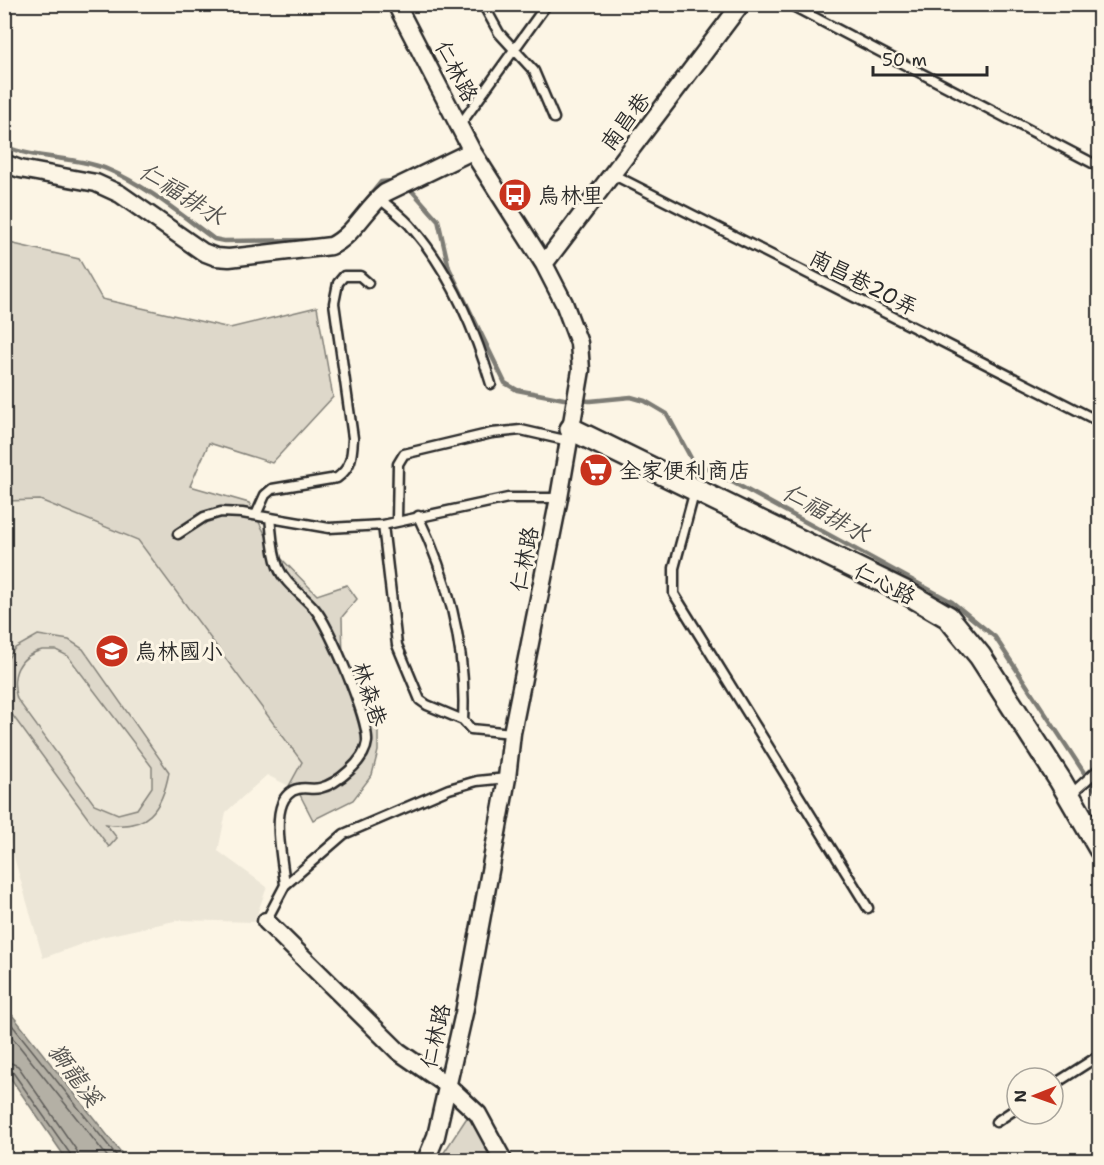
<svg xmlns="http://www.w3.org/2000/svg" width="1104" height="1165" viewBox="0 0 1104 1165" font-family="'Shantell Sans','LXGW WenKai TC',sans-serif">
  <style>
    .built { fill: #ece6d7 }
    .green { fill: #ded8ca; stroke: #84827a; stroke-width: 1.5; fill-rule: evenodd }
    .water { fill: #b4b0a5; stroke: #7d7b74; stroke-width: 1.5 }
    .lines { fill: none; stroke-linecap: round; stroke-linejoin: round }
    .shore { stroke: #62605c; stroke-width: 1.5 }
    .stream { stroke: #7d7b74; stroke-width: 4.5 }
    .service-casing { stroke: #2b2b2b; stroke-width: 13 }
    .minor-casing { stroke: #2b2b2b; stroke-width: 21 }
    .tertiary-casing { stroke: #2b2b2b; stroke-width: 26 }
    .service { stroke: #fcf5e5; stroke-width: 8 }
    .minor { stroke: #fcf5e5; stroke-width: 16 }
    .tertiary { stroke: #fcf5e5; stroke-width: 21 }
    .labels { text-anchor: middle; stroke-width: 6; stroke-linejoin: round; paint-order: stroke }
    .street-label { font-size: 22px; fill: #2b2b2b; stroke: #fcf5e5 }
    .poi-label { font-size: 22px; fill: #2b2b2b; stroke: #fcf5e5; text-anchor: start }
    .water-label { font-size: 24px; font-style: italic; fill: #545350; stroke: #fcf5e5 }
  </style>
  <rect width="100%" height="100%" fill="#fcf5e5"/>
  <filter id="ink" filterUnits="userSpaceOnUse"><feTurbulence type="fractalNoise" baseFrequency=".0167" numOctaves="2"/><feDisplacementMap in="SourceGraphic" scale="12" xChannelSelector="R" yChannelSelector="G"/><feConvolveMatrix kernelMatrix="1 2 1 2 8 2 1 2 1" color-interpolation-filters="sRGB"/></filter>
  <g filter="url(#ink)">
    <path class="built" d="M40,500l98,40 164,222 -13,24 -22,-11 -41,37 -8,39 49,36 -13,35 -75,-2 -78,17 -58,21 -38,-132v-325z"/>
    <path class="green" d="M5,242l74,17 23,40 128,29 87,-21 16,90 -61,66 -63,-20 -19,43 59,17 25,48 43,44 30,-10 10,14 -15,18 1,45 8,33 27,33v23l-6,24 -19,25 -40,20 -15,-29 -9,-5 13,-24 -164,-222 -98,-40 -35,1z
      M38,635l31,5 14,9 86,123c-7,38 -22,59 -63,52l11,14 -8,9 -104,-142v-34l3,-13 7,-10zM42,650h14l12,6 84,111v20l-15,22 -19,5 -24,-10 -77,-105c-7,-23 1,-43 25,-49z
      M468,1116l26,44h-55z"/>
    <path class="water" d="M4,1006h1l122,154h-60l-62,-90z"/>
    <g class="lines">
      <path class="shore" d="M4,1015l116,145
        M4,1027l106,133
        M4,1060l14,6 59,85 2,9
        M4,1067l8,4 59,84 1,5"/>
      <path class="stream" d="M4,146c33,14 72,10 105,24 38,16 72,45 105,69l10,2 89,-1
        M413,192l25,28 11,48 56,115 12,7 47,9 26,2 41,-4 14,4 22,13 25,46 260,142 43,35 105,160
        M360,208l21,-26 11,-1"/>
      <g class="service-casing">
        <path id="service" d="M483,4l16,29 35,38 20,47
          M789,4l311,163
          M460,125l87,-121
          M612,174l488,248
          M379,198c11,10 25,19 34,31 37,43 62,101 78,155
          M695,490l-21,78v26l194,314
          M256,515l9,-20 7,-6 65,-11c15,-11 15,-23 16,-40l-19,-135 4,-20 6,-7h16l8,7
          M418,516c31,65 49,132 45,204l8,9 41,4
          M270,518c2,16 2,34 8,49 7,17 24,27 36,41 15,17 55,112 53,134 -2,19 -30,42 -47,46 -8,2 -15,-1 -22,1 -7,1 -14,8 -16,15 -8,19 1,60 3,81
          M397,520l1,-56 6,-10 88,-21 29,-3 48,11
          M383,525l14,120 23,55 7,5 36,15
          M178,534l26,-17 17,-5 21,1 87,15 54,-3 125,-27h51
          M1069,796l31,-28
          M266,921l19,-36 59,-51 105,-45 28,-8 30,-3
          M1053,1085l47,-30
          M996,1122l21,-14"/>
      </g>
      <g class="minor-casing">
        <path id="minor" d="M396,4l76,147 72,113 20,39 15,40 2,27 -22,128 -47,235 -5,45 -43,235 -28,123 -10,24
          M4,163l16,6 76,14 24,11 83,58 13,5 13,1 102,-12c22,-10 35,-38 54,-53l87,-42
          M544,264l197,-260
          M266,921l132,130 49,34 31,29 25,46"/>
      </g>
      <g class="tertiary-casing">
        <path id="tertiary" d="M571,429l334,163 43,25 32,39 80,124 40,69"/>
      </g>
      <use href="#service" class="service"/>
      <use href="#minor" class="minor"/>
      <use href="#tertiary" class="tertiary"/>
    </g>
  </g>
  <defs>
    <g id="bus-disc" transform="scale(1.725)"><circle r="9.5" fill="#c8321e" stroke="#fcf5e5"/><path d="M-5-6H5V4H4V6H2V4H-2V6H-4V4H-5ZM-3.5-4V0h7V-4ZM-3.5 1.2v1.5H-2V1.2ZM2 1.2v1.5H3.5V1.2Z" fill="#fff"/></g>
    <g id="supermarket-disc" transform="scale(1.725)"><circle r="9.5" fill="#c8321e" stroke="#fcf5e5"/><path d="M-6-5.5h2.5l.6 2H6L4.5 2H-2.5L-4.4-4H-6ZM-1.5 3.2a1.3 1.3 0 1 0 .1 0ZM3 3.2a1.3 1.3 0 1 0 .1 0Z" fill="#fff"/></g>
    <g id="school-disc" transform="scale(1.725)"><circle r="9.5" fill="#c8321e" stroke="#fcf5e5"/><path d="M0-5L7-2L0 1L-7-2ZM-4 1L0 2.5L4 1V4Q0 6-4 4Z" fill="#fff"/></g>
  </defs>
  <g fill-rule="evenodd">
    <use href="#bus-disc" x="515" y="195"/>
    <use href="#supermarket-disc" x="596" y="470"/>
    <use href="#school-disc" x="112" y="651"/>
  </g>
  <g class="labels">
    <g class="street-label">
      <text transform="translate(457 71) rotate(62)" y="8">仁林路</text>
      <text transform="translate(625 121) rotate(-53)" y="8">南昌巷</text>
      <text transform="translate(864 282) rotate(27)" y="8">南昌巷20弄</text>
      <text transform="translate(524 559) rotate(-79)" y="8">仁林路</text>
      <text transform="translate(885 583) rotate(27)" y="8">仁心路</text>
      <text transform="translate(370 694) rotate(72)" y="8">林森巷</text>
      <text transform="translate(435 1036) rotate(-77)" y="8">仁林路</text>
    </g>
    <g class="poi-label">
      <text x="538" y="203">烏林里</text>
      <text x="619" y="478">全家便利商店</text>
      <text x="135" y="659">烏林國小</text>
    </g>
    <g class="water-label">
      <text transform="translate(182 194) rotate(32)" y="8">仁福排水</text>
      <text transform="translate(826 513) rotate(29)" y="8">仁福排水</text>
      <text transform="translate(75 1075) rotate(53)" y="8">獅龍溪</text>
    </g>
  </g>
  <rect width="1104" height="1165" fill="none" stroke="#fcf5e5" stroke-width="24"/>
  <rect x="12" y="12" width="1080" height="1141" fill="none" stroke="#2b2b2b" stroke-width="2" filter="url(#ink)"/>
  <g transform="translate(1035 1096) rotate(269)"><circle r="28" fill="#fcf5e5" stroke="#a8a49b" stroke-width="1.5"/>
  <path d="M0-4.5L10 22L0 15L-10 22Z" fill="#c8321e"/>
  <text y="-9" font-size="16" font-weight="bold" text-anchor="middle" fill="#2b2b2b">N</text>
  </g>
  <path d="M873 66v9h114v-9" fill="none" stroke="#2b2b2b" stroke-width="3"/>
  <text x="882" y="66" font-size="18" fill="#2b2b2b" stroke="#fcf5e5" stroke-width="4.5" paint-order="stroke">50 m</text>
</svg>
